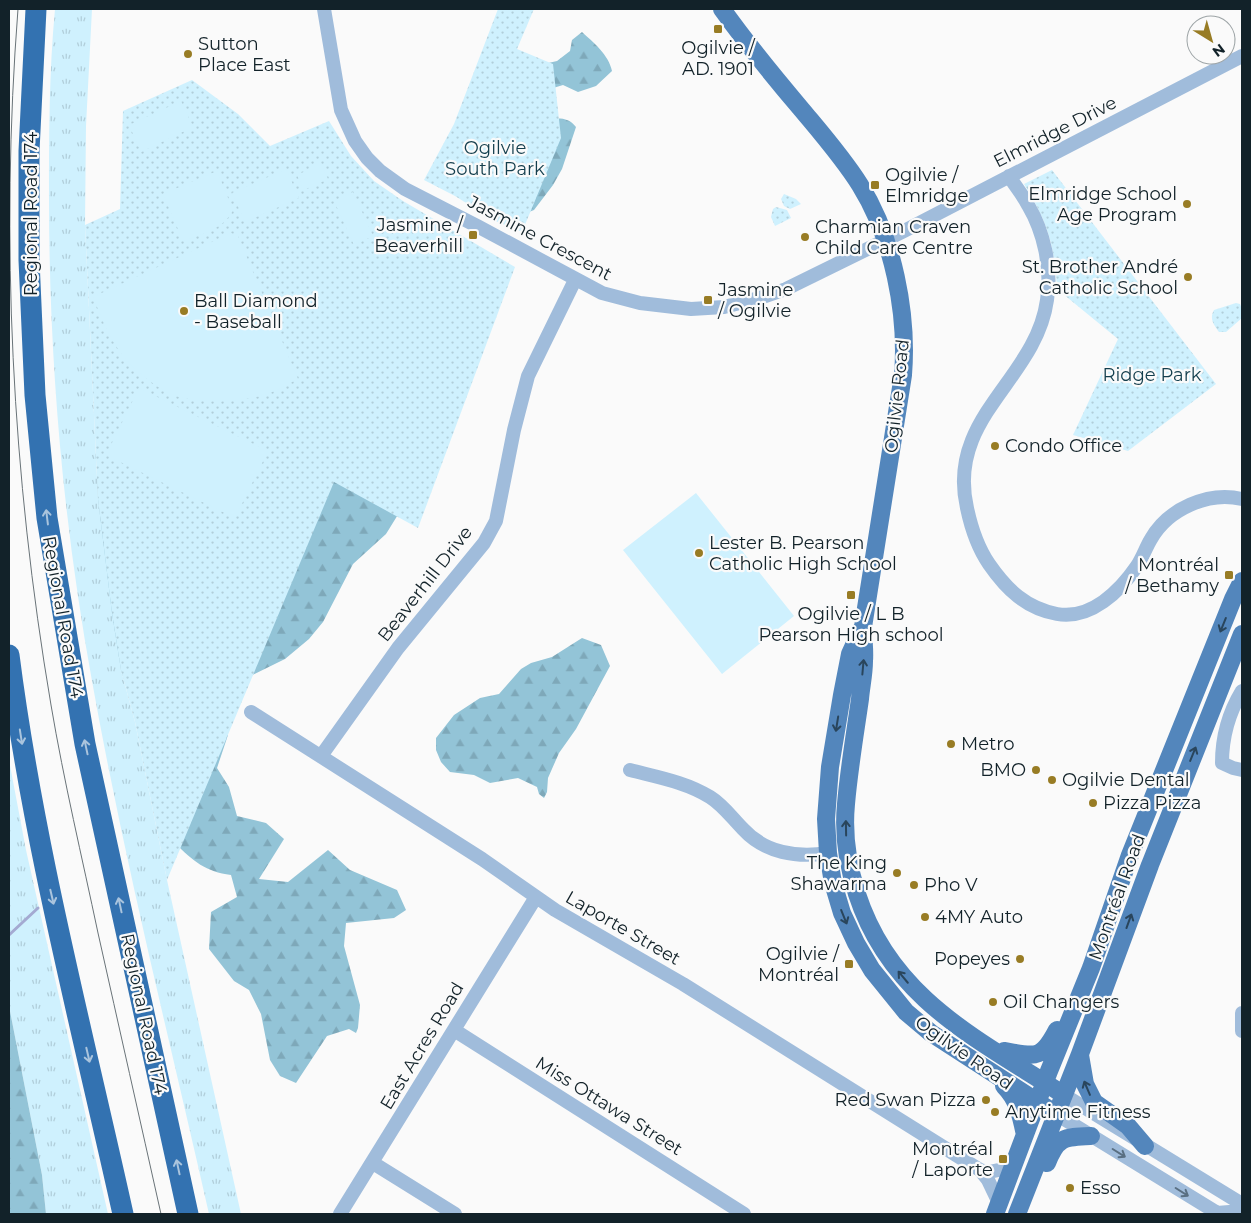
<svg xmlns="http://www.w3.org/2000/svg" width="1251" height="1223" viewBox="0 0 1251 1223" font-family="Montserrat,sans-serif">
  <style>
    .grass { fill: url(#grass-tufts) }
    .forest { fill: url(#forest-firs) }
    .park { fill: url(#park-dots) }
    .garden { fill: #cff1fe }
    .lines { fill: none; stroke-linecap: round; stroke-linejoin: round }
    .stream { stroke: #a4aad2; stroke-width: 3 }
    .minor { stroke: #a0bcdb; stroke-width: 14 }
    .major { stroke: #5386bc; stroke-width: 18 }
    .highway { stroke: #3372b1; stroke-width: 21 }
    .tram { stroke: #697378; stroke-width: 1 }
    .oneway { stroke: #aac4dd }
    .oneway2 { stroke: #29455c }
    .oneway3 { stroke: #596f82 }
    .poi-dot { fill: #987c24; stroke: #fafafa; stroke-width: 2 }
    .labels { text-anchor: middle; stroke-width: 4.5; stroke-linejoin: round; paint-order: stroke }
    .poi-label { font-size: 18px; fill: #122229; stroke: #fafafa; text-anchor: start }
    .street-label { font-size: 18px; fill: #122229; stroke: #fafafa }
    .park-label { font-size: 18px; fill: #133e4d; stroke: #fafafa }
  </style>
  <defs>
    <pattern id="grass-tufts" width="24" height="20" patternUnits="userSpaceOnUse" patternTransform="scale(1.25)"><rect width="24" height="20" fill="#cff1fe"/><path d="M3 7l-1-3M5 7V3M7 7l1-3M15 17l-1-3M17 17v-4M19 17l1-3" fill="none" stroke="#b1ceda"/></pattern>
    <pattern id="forest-firs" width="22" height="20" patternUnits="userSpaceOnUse" patternTransform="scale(1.25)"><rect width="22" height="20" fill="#93c4d7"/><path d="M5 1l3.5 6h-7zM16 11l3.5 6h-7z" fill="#7ea8b9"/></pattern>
    <pattern id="park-dots" width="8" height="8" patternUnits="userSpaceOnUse" patternTransform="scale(1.25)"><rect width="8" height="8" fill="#cff1fe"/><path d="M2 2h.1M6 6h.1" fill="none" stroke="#b1ceda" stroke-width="1.8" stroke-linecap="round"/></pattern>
  </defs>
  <rect width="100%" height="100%" fill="#fafafa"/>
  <path class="grass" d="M55,9h37l-6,117 -1,99 13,274 23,171 14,52 32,158 74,334h-32c-40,-177 -85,-354 -117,-533 -29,-159 -43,-320 -43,-482 0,-64 0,-127 6,-190z
    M9,760l17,90 82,364h-62l-4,-39 -33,-169z"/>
  <path class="forest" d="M582,32c11,10 27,23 30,39l-16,15 -18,6 -15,-7 -13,4v30c11,-1 19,-1 26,8l-14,42 -9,16 -19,25 -25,10 3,-168 19,15 26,-6 13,-10 2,-11z
    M96,433l9,23 154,52 184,-66 -57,92 -33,30 -30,58 -14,17 -24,20 -45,22 -20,46 8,8 -11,33 12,19 8,29 29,7 18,16 -25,40 29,3 40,-32 22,20 47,20 9,20 -12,8 -48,5 -2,23 16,59 -2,23 -2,5 -7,-4 -22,7 -31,47 -16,-7 -10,-16 -9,-46 -12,-24 -15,-9 -25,-32 2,-37 26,-15 -6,-22c-25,-3 -38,-14 -56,-32l-54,-173 -9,-57 -14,-114z
    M582,638l19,7 9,21 -34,63 -17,24 -11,25 -1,14 -3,6 -5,-4 -2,-7 -19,-9 -28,5 -16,-8 -24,-3 -9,-10 -5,-12v-12l18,-23 26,-17 19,-4 22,-25 10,-6 21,-6z
    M9,1006l33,169 4,39h-37z"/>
  <path class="park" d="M498,9h36l-17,40 36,15 8,74 -39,94 -27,-11 -40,-25 -31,-16 30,-56z
    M192,80l46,34 32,32 59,-25 22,35 23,25 29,20 112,66 -97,261 -84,-46 -167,398 -32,-158 -14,-52 -9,-57 -14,-114 -13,-274 35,-16 3,-98z
    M1052,170l164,214 -88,67 -55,-16 45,-96 -61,-50c-3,-46 -9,-66 -33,-105z
    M784,194l12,5 5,5 -11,5 -6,-3 -3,-7z
    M776,207l11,3 4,8 -16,8 -4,-9 2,-8z
    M1236,303l4,1 2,5v9l-16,14h-7c-5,-7 -10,-13 -5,-22z"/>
  <path class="garden" d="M181,101l12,26 -52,25 -12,-27z
    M321,164l7,15 -24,11 -7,-15z
    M286,169l13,29 -54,24 -13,-29z
    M217,171l16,39c-9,19 -31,24 -50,31l-20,-47z
    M353,192l20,44 -19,9 -20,-44z
    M231,233l7,3 60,143c-12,6 -25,14 -38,17 -25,6 -63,8 -87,-1 -18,-7 -44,-30 -55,-46 -11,-16 -18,-35 -25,-52z
    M139,388l129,63 -33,67 -129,-63z
    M696,493l98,123 -72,58 -99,-124z"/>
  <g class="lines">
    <path class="stream" d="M9,935l29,-27"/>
    <path class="minor" d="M324,9l17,101 14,31 12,17 13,13 25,18 74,38 123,66 38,10 51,6 33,-2 39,-10 23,-8 118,-58 338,-175
      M1009,176c6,10 14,19 19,29 16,27 24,63 19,95 -11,80 -101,117 -80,208 4,19 11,40 22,56 18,26 37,44 68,50 34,6 63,-23 80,-48 6,-9 9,-19 14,-27 17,-30 57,-48 91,-40
      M1242,691c-14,23 -20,45 -20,72l11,5 9,2
      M251,712l231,147 73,51 128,74 297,186 8,10 11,23
      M321,756l77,-108 86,-105 12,-22 18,-91 14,-54 47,-96
      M630,770c27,7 56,12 80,27 13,8 22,21 33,32 22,24 54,29 85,24
      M1242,1013v18
      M454,1030l290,184
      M1064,1095l178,109
      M1056,1114l163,100
      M373,1163l82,51
      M980,1170l9,2 24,-5
      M1217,1213l25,-2
      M340,1214l196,-317"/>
    <path class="major" d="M722,9c25,35 52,68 80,101 20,24 41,48 58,75 33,53 48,128 43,190l-40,252c0,12 2,23 1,34 0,13 -3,26 -4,38 -5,35 -11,70 -14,105 -3,31 2,62 11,90 34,105 121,145 207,201
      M861,630l-11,24 -8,41 -12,72 -4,52 2,34 5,30 9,30 14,30 16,27 34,42 25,21 116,75
      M1004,1051c31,5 37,10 53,-21
      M1080,1055l5,29 9,18 34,24 17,20
      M1004,1086c14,14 17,30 21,49
      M1047,1163c10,-26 17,-26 44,-27
      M995,1214l54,-143 42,-103 39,-113 103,-256 9,-18
      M1017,1214l63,-160 70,-189 92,-231"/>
    <path class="highway" d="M36,9l-7,142v109l6,135 12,123 38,226 103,470
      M9,655c24,188 73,374 114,559"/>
    <path class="tram" d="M18,9c-18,231 -6,467 33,696 13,77 31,152 47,228 21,94 42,187 63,281"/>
  </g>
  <defs><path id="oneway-shaft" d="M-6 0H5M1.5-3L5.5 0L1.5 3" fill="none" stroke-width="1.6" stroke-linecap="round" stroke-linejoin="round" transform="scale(1.25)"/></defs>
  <g class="oneway">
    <use href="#oneway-shaft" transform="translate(47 517) rotate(-97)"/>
    <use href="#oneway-shaft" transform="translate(21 737) rotate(81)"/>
    <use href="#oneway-shaft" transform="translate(86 747) rotate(-102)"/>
    <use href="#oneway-shaft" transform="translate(52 897) rotate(77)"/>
    <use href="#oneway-shaft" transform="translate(120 905) rotate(-102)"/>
    <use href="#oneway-shaft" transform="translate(88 1055) rotate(77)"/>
    <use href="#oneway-shaft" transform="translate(178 1167) rotate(-102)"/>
  </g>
  <g class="oneway2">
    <use href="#oneway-shaft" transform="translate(1223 625) rotate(112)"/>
    <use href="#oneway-shaft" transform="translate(863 667) rotate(-85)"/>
    <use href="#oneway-shaft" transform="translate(837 724) rotate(99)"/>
    <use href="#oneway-shaft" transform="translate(1193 754) rotate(-68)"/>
    <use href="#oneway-shaft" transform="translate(846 828) rotate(-91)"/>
    <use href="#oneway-shaft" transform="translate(844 917) rotate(68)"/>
    <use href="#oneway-shaft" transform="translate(1129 921) rotate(-70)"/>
    <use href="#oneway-shaft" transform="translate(903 977) rotate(-130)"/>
    <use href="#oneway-shaft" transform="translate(1087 1088) rotate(-113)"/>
  </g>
  <g class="oneway3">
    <use href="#oneway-shaft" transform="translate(1119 1153) rotate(32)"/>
    <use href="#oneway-shaft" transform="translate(1182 1192) rotate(32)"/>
  </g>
  <g class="poi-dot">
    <rect x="713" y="24" width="10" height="10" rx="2.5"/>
    <circle cx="188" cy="54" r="5"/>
    <rect x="870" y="180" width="10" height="10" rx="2.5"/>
    <circle cx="1187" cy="204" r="5"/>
    <rect x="468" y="230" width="10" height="10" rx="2.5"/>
    <circle cx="805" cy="237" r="5"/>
    <circle cx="1188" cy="277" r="5"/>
    <rect x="703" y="295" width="10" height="10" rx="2.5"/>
    <circle cx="184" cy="311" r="5"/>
    <circle cx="995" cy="446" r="5"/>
    <circle cx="699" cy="553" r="5"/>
    <rect x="1224" y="570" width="10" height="10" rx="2.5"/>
    <rect x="846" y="590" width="10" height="10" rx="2.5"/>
    <circle cx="951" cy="744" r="5"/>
    <circle cx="1036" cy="770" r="5"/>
    <circle cx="1052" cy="780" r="5"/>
    <circle cx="1093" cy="803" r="5"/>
    <circle cx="897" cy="873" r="5"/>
    <circle cx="914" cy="885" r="5"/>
    <circle cx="925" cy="917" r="5"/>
    <circle cx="1020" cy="959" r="5"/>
    <rect x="844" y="959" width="10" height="10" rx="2.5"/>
    <circle cx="993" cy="1002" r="5"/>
    <circle cx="986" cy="1100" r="5"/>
    <circle cx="995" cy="1112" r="5"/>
    <rect x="998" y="1154" width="10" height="10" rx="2.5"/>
    <circle cx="1070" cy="1188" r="5"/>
  </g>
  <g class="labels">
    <g class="poi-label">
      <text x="198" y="50">Sutton<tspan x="198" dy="21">Place East</tspan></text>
      <text x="718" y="54" text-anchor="middle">Ogilvie /<tspan x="718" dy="21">AD. 1901</tspan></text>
      <text x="885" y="181">Ogilvie /<tspan x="885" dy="21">Elmridge</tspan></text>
      <text x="1177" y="200" text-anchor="end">Elmridge School<tspan x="1177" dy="21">Age Program</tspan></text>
      <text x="463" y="231" text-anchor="end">Jasmine /<tspan x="463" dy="21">Beaverhill</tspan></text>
      <text x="815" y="233">Charmian Craven<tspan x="815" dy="21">Child Care Centre</tspan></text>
      <text x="1178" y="273" text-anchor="end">St. Brother André<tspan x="1178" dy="21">Catholic School</tspan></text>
      <text x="718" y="296">Jasmine<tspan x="718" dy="21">/ Ogilvie</tspan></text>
      <text x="194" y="307">Ball Diamond<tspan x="194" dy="21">- Baseball</tspan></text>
      <text x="1005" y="452">Condo Office</text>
      <text x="709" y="549">Lester B. Pearson<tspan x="709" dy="21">Catholic High School</tspan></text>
      <text x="1219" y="571" text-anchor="end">Montréal<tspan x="1219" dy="21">/ Bethamy</tspan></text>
      <text x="851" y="620" text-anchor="middle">Ogilvie / L B<tspan x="851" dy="21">Pearson High school</tspan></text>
      <text x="961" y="750">Metro</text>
      <text x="1026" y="776" text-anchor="end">BMO</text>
      <text x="1062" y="786">Ogilvie Dental</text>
      <text x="1103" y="809">Pizza Pizza</text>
      <text x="887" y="869" text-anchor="end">The King<tspan x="887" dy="21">Shawarma</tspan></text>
      <text x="924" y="891">Pho V</text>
      <text x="935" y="923">4MY Auto</text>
      <text x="839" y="960" text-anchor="end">Ogilvie /<tspan x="839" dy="21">Montréal</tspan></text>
      <text x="1010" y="965" text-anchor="end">Popeyes</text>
      <text x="1003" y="1008">Oil Changers</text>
      <text x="976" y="1106" text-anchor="end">Red Swan Pizza</text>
      <text x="1005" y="1118">Anytime Fitness</text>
      <text x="993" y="1155" text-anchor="end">Montréal<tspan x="993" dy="21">/ Laporte</tspan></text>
      <text x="1080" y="1194">Esso</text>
    </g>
    <g class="street-label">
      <text transform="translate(1055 132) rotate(-27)" y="6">Elmridge Drive</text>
      <text transform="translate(31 214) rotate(-90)" y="6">Regional Road 174</text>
      <text transform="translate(540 238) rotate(28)" y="6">Jasmine Crescent</text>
      <text transform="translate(897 396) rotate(-84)" y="6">Ogilvie Road</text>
      <text transform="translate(425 584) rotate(-52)" y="6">Beaverhill Drive</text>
      <text transform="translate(63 617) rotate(80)" y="6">Regional Road 174</text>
      <text transform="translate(1117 897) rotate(-70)" y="6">Montréal Road</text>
      <text transform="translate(623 928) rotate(30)" y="6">Laporte Street</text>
      <text transform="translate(144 1014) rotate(78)" y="6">Regional Road 174</text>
      <text transform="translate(422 1046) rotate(-59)" y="6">East Acres Road</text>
      <text transform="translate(964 1053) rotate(35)" y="6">Ogilvie Road</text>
      <text transform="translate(609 1106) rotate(32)" y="6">Miss Ottawa Street</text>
    </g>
    <g class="park-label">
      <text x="495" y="154">Ogilvie<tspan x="495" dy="21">South Park</tspan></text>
      <text x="1152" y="381">Ridge Park</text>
    </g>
  </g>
  <rect width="1251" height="1223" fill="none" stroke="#122229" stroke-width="20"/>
  <g transform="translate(1211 40) rotate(143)"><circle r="24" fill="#fafafa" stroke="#9da4a6"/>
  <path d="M0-4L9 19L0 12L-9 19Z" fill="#987c24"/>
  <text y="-8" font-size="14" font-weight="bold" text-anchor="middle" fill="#122229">N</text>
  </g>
</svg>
